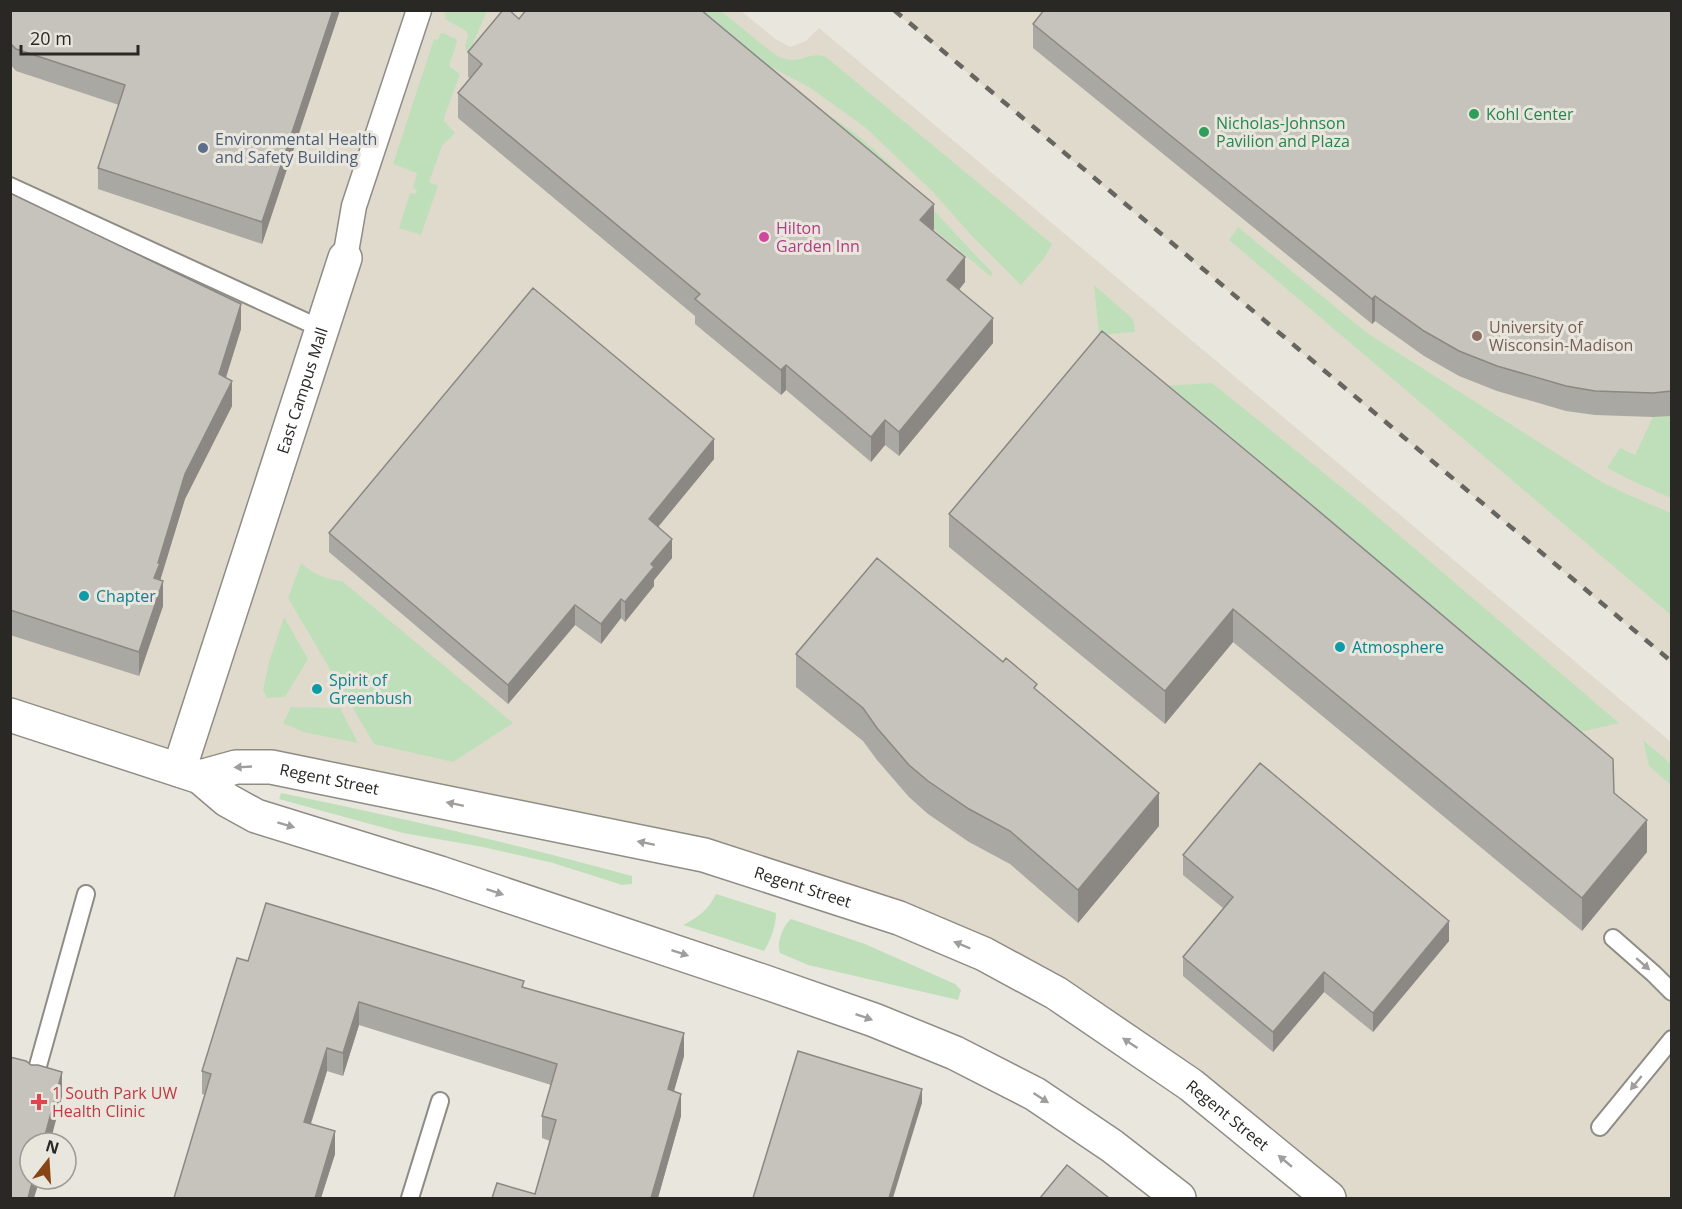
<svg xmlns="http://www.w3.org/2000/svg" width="1682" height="1209" viewBox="0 0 1682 1209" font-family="'Open Sans',sans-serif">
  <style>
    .built { fill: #e0dacc }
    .green { fill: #bfdfba }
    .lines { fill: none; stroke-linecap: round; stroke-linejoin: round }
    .service-casing { stroke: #8f8c85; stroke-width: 20 }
    .pedestrian-casing { stroke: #8f8c85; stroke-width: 27 }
    .minor-casing { stroke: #8f8c85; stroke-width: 36 }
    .primary-casing { stroke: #8f8c85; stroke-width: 36 }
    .service { stroke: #fff; stroke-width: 16 }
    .pedestrian { stroke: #fff; stroke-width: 24 }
    .minor { stroke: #fff; stroke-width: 33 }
    .primary { stroke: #fff; stroke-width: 33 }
    .rail { stroke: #676560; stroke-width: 4.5; stroke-dasharray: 10 10; stroke-linecap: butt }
    .wall { fill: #aaa8a2 }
    .shaded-wall { fill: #8b8884 }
    .building { fill: #c6c3bc; stroke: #8b8884; stroke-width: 1.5 }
    .oneway { fill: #9f9e9d }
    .leisure-dot { fill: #2e9e5b; stroke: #e9e6de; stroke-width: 2 }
    .service-dot { fill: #5c6f8a; stroke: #e9e6de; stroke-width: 2 }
    .hotel-dot { fill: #d1479c; stroke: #e9e6de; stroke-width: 2 }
    .education-dot { fill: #8d6e63; stroke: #e9e6de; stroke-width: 2 }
    .culture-dot { fill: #0f9aa8; stroke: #e9e6de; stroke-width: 2 }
    .health-dot { fill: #e0444e; stroke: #e9e6de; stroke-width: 2 }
    .labels { text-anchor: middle; stroke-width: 6; stroke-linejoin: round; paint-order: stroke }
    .leisure-label { font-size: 16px; fill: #27864d; stroke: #e9e6de; text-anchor: start }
    .service-label { font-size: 16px; fill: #4e5e75; stroke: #e9e6de; text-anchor: start }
    .hotel-label { font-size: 16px; fill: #b23c85; stroke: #e9e6de; text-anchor: start }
    .education-label { font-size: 16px; fill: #785e54; stroke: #e9e6de; text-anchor: start }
    .street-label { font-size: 16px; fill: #292825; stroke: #e9e6de }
    .culture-label { font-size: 16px; fill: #0d838f; stroke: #e9e6de; text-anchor: start }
    .health-label { font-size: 16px; fill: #be3a42; stroke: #e9e6de; text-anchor: start }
  </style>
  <rect width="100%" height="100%" fill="#e9e6de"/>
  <path class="built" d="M740,10l34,28 16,9 16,-6 13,-13 852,714v456h-341l-138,-113 -293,-167 -628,-151 -71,10 -189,-62v-704z
    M894,11h777v651z"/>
  <path class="green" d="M446,11h41l-19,44 -3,-9 3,-10 -2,-5 -21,-12 1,-3 -2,-1z
    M671,11c41,27 81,56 122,82 22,14 44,26 65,43 50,40 89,92 135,137l-3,3z
    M701,11h20l53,43c6,3 12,6 19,6 12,-1 21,-8 33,-3l226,187 -7,13 -24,28 -49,-49 -39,-44 -67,-64 -57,-41 -44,-23z
    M443,33l13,6 1,3 -8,24 11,8 -15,41 -1,6 11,12 -13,13 -13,36 9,4 -17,49 -22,-7 11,-35 5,1 2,-4 -4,-2 4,-15 -24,-9 41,-125 4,1 2,-6z
    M1238,227l129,106 233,148 22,11 49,21v102l-442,-375z
    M1094,285l39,34 2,13 -36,3z
    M1212,383l154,124 253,216 -39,9 -416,-346z
    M1671,416v82l-43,-19 -21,-11 13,-20 15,7 18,-38z
    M301,563c13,12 25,16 41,18l171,142 -60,39 -79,-18 -86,-146z
    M284,617l24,42 -23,38 -18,1 -4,-8 6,-28z
    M291,707l49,1 18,35 -55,-11 -20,-9z
    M1643,740l28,24v21l-22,-19z
    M281,793c118,24 235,51 351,83v8l-10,1 -69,-22 -70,-16 -80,-14 -124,-34z
    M716,894l60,19c0,12 -5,27 -12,38l-81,-26c16,-8 25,-15 33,-31z
    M791,919l74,25 90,40 6,6 -3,10 -150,-35 -28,-12c-4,-9 3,-28 11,-34z"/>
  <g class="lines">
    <g class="service-casing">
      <path id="service" d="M10,186l312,143
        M1613,938l41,36 18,18
        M34,1080l52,-186
        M1600,1127l72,-88
        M410,1198l30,-97"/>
    </g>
    <g class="pedestrian-casing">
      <path id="pedestrian" d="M345,258l9,-52 65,-196"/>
    </g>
    <g class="minor-casing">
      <g id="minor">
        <path id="s1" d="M179,770l166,-512"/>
      </g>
    </g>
    <g class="primary-casing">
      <g id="primary">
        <path d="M10,715l190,62 27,23 29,16 184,57 322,108 112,39 81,33 80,41 77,52 67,52"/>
        <path id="s2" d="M200,777l36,-10h35l433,88 195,63 85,36 72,39 135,92 138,113"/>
      </g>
    </g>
    <use href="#service" class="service"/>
    <use href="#pedestrian" class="pedestrian"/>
    <use href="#minor" class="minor"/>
    <use href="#primary" class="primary"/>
    <path class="rail" d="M894,10l778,652"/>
  </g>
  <path class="wall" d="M10,10h330l-78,234 -164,-55v-21l21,-63 -103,-34 -6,-7z
    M1671,10v406l-18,1 -58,-2 -29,-4 -69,-20 -38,-15 -35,-20 -49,-35 -3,3 -339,-276v-24z
    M519,19l415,210 -1,1 32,52 -6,8 34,53 -94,113 -14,-11 -14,17 -85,-72 -5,5 -86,-71v-8l-237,-198v-25l12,-14 -2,-2v-25z
    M10,193l231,136 -15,49 6,28 -47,93 -25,81 3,26 -24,70 -129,-41z
    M1102,331l512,462 33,59 -65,79 -349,-289 -68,82 -216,-177v-33z
    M714,459l-56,68 14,31 -18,22v6l-29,36 -4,-4 -20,26 -26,-19 -67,79 -179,-152v-19z
    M796,654l241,37 122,135 -81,97 -68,-59 -41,-22 -41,-28 -19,-17 -32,-37 -14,-19 -67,-54z
    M1183,855l266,86 -76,91 -49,-40 -51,60 -90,-76v-19l40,-49 -40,-33z
    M248,961l276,26 160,69 -10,35 7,25 -23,82h-166l43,-4 15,-53 -8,-3v-22l9,-31 -192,-60 -16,51 -16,-5 -16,53 24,30 -14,44h-147l31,-103 -3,-1v-23z"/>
  <path class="shaded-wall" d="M333,10h7l-78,234v-22z
    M934,204v25l-14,16v-25z
    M965,257v25l-18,22v-24z
    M1375,296v25l-3,3v-25z
    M241,304v25l-22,70v-25z
    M993,318v25l-94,113v-24z
    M786,365v25l-5,5v-25z
    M232,381v25l-47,93 -25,82 -6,-3 4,-15 27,-89z
    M885,420v25l-14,17v-25z
    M714,439v20l-65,79v-19z
    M672,539v19l-18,22v6l-29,36v-20l26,-38z
    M163,581v25l-24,70v-24z
    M621,599v19l-20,26v-20z
    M575,605v20l-67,79v-19z
    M1233,609v33l-68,82v-33z
    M1159,793v33l-81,97v-33z
    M1647,820v32l-65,79v-33z
    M1449,921v20l-76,91v-19z
    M1324,972v20l-51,60v-20z
    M359,1002v23l-16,51v-23z
    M684,1033v23l-16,56v-23z
    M327,1048v23l-23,74v-23z
    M62,1072v25l-12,46h-7z
    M922,1089v14l-29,95h-4z
    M681,1094v22l-23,82h-7z
    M335,1131v23l-14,44h-6z
    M33,1179h7l-6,19h-6z"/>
  <path class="building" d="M10,10h323l-71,212 -164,-54 27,-83 -109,-36 -6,-6z
    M503,10h6l10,9 7,-9h175l233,194 -14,16 45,37 -18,23 46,38 -94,114 -14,-12 -14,17 -85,-72 -5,5 -86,-71 5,-5 -242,-201 24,-29 -14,-12z
    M1044,10h627v381l-18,2 -58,-2 -29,-5 -69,-20 -38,-15 -35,-20 -49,-35 -3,3 -339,-275z
    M10,193l231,111 -22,70 13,7 -47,93 -27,89h2l-6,15 9,3 -24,71 -129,-42z
    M533,288l181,151 -65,80 23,20 -21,25 3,3 -29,35 -4,-3 -20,25 -26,-19 -67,80 -179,-152z
    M1102,331l206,171 305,257 1,34 33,27 -65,78 -349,-289 -68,82 -216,-177z
    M877,558l126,104 3,-4 31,26 -3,4 125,105 -81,97 -68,-59 -41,-22 -41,-28 -19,-16 -32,-37 -14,-20 -67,-54z
    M1260,763l189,158 -76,92 -49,-41 -51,60 -90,-75 50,-60 -50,-42z
    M266,903l258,78 -2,6 162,46 -16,56 13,5 -30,104h-159l5,-15 38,11 21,-74 -14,-4 15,-52 -198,-62 -16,51 -16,-5 -23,74 31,9 -20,67h-141l37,-124 -9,-3 35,-113 11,3z
    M798,1051l124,38 -33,109h-136z
    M10,1057l16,4 5,4h7l24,7 -19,71h-13v36h3l-5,19h-18z
    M1067,1165l42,33h-69z"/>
  <defs><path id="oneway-solid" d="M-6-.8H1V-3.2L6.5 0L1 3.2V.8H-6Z" transform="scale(1.5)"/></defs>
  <g class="oneway">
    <use href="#oneway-solid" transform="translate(243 767) rotate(177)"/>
    <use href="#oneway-solid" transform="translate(455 804) rotate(-168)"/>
    <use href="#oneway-solid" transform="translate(286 825) rotate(17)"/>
    <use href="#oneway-solid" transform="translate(646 843) rotate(-168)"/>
    <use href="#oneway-solid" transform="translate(495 892) rotate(18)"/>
    <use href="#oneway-solid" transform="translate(962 945) rotate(-157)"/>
    <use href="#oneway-solid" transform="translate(680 953) rotate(18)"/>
    <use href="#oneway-solid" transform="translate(1643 964) rotate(41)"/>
    <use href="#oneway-solid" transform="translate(864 1017) rotate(19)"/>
    <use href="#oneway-solid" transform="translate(1130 1043) rotate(-146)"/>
    <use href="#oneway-solid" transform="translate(1636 1083) rotate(129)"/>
    <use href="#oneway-solid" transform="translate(1041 1098) rotate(33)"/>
    <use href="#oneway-solid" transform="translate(1285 1161) rotate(-140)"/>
  </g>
  <g class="leisure-dot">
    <circle cx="1474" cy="114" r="6"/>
    <circle cx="1204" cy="132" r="6"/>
  </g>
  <circle class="service-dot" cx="203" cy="148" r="6"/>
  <circle class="hotel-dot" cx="764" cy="237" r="6"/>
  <circle class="education-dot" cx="1477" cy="336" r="6"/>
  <g class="culture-dot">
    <circle cx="84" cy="596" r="6"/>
    <circle cx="1340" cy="647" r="6"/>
    <circle cx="317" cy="689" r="6"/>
  </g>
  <path class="health-dot" d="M36 1093h6v6h6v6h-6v6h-6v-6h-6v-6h6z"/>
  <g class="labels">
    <g class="leisure-label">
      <text x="1486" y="120">Kohl Center</text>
      <text x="1216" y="129">Nicholas-Johnson<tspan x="1216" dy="18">Pavilion and Plaza</tspan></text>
    </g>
    <g class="service-label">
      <text x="215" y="145">Environmental Health<tspan x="215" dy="18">and Safety Building</tspan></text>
    </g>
    <g class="hotel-label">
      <text x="776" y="234">Hilton<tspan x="776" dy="18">Garden Inn</tspan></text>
    </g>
    <g class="education-label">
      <text x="1489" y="333">University of<tspan x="1489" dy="18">Wisconsin-Madison</tspan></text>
    </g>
    <g class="street-label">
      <text dy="6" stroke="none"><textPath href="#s1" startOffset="399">East Campus Mall</textPath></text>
      <text dy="6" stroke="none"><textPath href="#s2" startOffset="132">Regent Street</textPath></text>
      <text dy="6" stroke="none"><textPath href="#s2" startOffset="618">Regent Street</textPath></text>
      <text dy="6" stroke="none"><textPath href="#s2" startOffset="1104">Regent Street</textPath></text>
    </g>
    <g class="culture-label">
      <text x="96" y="602">Chapter</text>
      <text x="1352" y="653">Atmosphere</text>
      <text x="329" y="686">Spirit of<tspan x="329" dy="18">Greenbush</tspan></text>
    </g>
    <g class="health-label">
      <text x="52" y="1099">1 South Park UW<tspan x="52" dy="18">Health Clinic</tspan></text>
    </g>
  </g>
  <rect width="1682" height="1209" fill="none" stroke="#292825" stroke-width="24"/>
  <g transform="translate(48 1161) rotate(17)"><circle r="28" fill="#e9e6de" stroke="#9c9a94" stroke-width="1.5"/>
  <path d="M0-4.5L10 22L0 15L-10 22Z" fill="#874415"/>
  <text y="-9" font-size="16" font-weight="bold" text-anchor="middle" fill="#292825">N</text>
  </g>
  <path d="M21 45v9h117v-9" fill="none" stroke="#292825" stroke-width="3"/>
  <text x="30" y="45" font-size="18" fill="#292825" stroke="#e9e6de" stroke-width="4.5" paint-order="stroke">20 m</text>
</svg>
